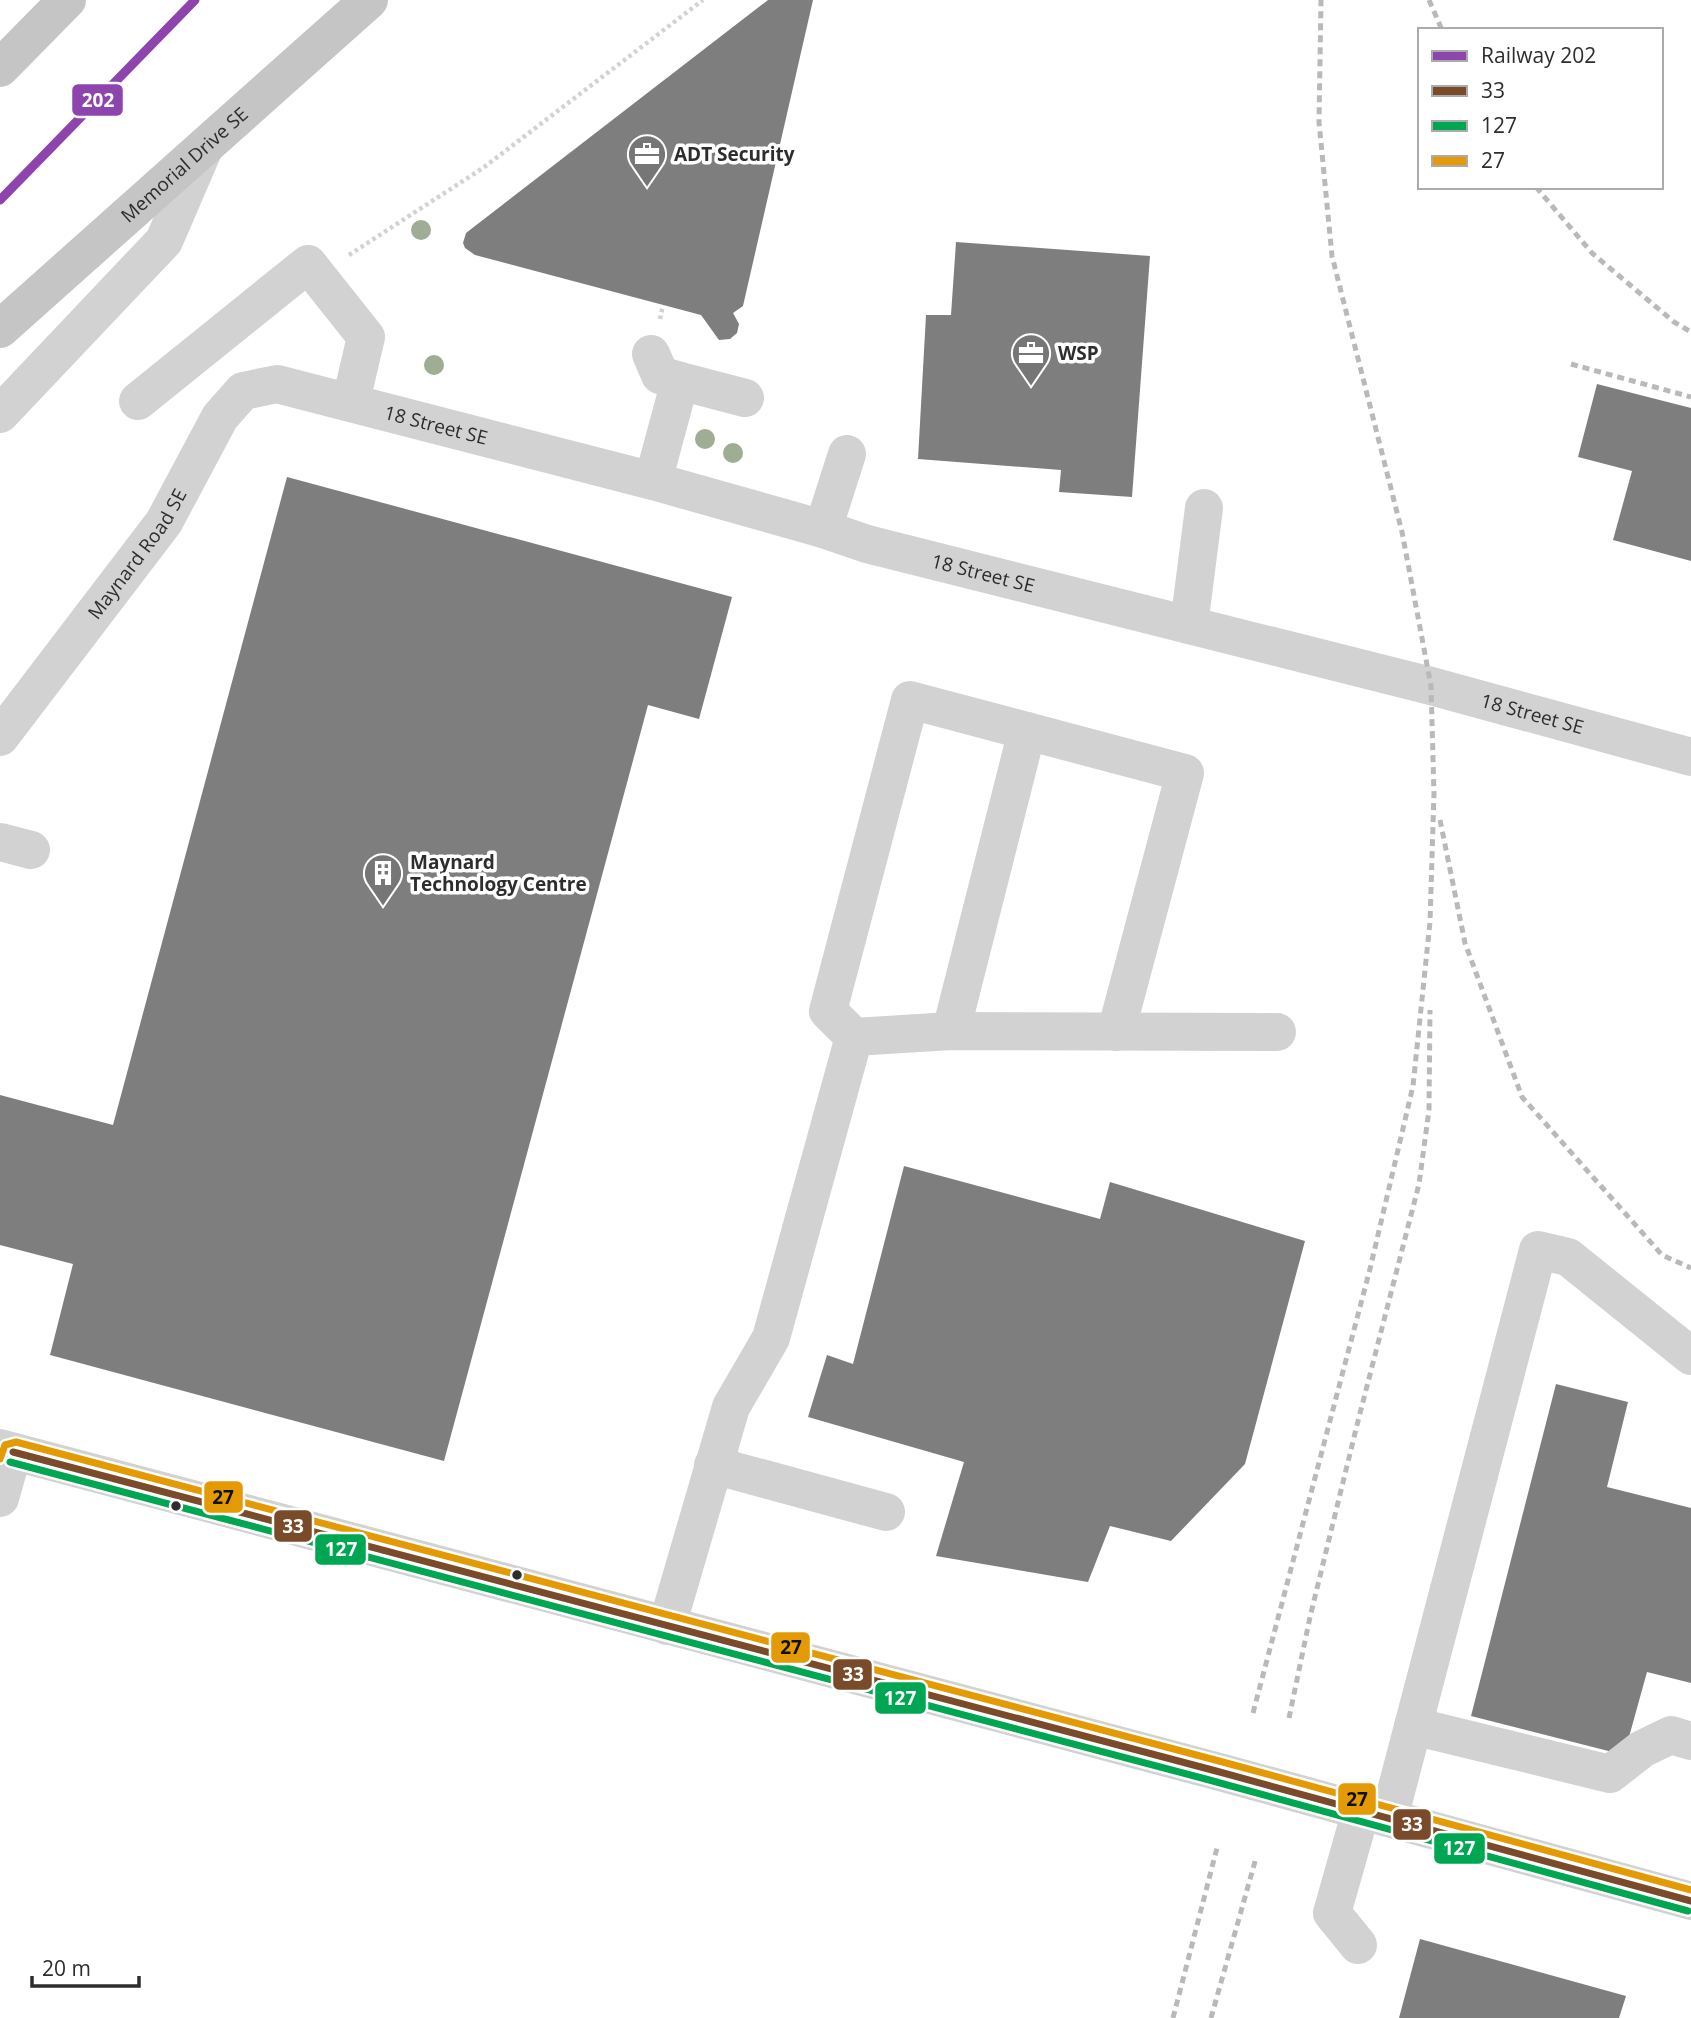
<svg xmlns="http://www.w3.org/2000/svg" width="1691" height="2018" viewBox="0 0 1691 2018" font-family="'Open Sans',sans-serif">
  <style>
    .building { fill: #7e7e7e }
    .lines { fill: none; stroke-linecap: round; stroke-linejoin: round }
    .path { stroke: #d2d2d2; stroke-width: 4.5; stroke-dasharray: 3.5 3.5; stroke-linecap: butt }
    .minor { stroke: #d2d2d2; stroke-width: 38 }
    .major { stroke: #c5c5c5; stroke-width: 38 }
    .rail { stroke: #b9b9b9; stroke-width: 5; stroke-dasharray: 7 5; stroke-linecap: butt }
    .bus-1-casing { stroke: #fff; stroke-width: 12 }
    .bus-2-casing { stroke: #fff; stroke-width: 12 }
    .bus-3-casing { stroke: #fff; stroke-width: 12 }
    .bus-1 { stroke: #7a4b2a; stroke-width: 7 }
    .bus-2 { stroke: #00a651; stroke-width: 7 }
    .bus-3 { stroke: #e39a04; stroke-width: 7 }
    .rail-1-casing { stroke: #fff; stroke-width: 14 }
    .rail-1 { stroke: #8e44ad; stroke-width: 9 }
    .tree { fill: #9ead93 }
    .bus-dot { fill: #2d2d2d; stroke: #fff; stroke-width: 2.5 }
    .labels { text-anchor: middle; stroke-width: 7; stroke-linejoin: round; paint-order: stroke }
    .poi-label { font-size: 19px; font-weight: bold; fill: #2d2d2d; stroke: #fff; text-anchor: start }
    .street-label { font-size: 19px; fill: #2d2d2d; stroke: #fff }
    .line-badge { stroke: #fff; stroke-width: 2.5 }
    .badge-label { font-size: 19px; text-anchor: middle; font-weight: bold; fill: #fff }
    .pale-badge-label { font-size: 19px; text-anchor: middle; font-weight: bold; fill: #111 }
  </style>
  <rect width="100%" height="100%" fill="#fff"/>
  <path class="building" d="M768,0h45l-70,306 -10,7 6,11 -2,9 -7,6 -11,1 -18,-25 -226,-60 -10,-7 -2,-5 3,-10z
    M956,242l194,14 -18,241 -73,-5 2,-22 -143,-11 8,-144h25z
    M1597,384l94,24v153l-78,-21 19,-69 -54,-14z
    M287,477l445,120 -33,122 -51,-14 -204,756 -394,-106 23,-91 -73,-19v-150l113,30z
    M904,1166l196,53 10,-37 195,59 -60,223 -74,77 -61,-15 -22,56 -152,-26 28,-94 -156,-45 19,-62 26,9z
    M1556,1384l72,18 -21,85 84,21v175l-44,-11 -23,83 -153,-39z
    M1420,1939l206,57 -7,22h-220z"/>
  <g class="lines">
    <path class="path" d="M349,255l134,-87 220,-168
      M660,319l3,-14"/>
    <g class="minor">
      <path d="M651,354l9,21 20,6"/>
      <path d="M138,401l170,-137 58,73 -15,64"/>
      <path d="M0,414l164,-173 40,-93"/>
      <path d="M653,481l27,-100 65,17"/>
      <path d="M823,529l24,-75"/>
      <path d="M1189,625l15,-117"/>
      <path id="s1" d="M0,737l164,-215 56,-105 23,-26 34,-7 376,97 170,48 44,15 564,142 260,71"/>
      <path d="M0,842l31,8"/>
      <path d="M951,1031l76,-300"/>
      <path d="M854,1037l-26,-26 82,-311 275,73 -69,259"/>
      <path d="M0,1448l1216,323 475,130"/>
      <path d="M713,1465l173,47"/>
      <path d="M0,1498l13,-46"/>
      <path d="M667,1626l64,-219 40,-69 83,-301 97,-6 326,1"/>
      <path d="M1413,1726l197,48 32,-25 29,-14 20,6"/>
      <path d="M1389,1818l149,-568 30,7 123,99"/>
      <path d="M1358,1945l-26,-32 29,-102"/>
    </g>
    <g class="major">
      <path d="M0,68l67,-68"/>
      <path id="s2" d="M0,329l369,-329"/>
    </g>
    <path class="rail" d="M1429,0l13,30
      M1536,187l56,66 82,69 17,10
      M1571,364l120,33
      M1440,820l25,123 57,154 140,158 29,13
      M1253,1713l117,-444 43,-183 17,-164 4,-129 -3,-107 -29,-154 -70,-276 -13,-134 2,-122
      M1289,1718l21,-101 47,-192 62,-241 10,-74 1,-100
      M1173,2018l44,-170
      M1211,2018l45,-160"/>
    <g class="bus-1-casing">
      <path id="bus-1" d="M13,1452l1203,319 475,130"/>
    </g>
    <g class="bus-2-casing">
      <path id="bus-2" d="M10,1462l1203,319 475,130"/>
    </g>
    <g class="bus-3-casing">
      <path id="bus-3" d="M0,1459l5,-14 11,-3 1203,319 472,129"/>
    </g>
    <use href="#bus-1" class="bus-1"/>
    <use href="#bus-2" class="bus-2"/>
    <use href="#bus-3" class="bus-3"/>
    <g class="rail-1-casing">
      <path id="rail-1" d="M0,200l195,-200"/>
    </g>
    <use href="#rail-1" class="rail-1"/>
  </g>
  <g class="tree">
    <circle cx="421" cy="230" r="10"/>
    <circle cx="434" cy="365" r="10"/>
    <circle cx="705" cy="439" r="10"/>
    <circle cx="733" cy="453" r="10"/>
  </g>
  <defs>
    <g id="office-pin" transform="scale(2.0125)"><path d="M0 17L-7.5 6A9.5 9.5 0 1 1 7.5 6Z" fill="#767676" stroke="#fff"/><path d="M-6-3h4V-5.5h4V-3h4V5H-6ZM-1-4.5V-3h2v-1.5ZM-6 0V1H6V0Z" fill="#fff"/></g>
    <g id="building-pin" transform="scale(2.0125)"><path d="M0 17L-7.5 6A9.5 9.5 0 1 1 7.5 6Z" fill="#767676" stroke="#fff"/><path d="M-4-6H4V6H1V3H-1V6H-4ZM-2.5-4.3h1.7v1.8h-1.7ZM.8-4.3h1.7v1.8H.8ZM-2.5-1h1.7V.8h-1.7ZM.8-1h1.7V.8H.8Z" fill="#fff"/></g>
  </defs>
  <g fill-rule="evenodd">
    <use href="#office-pin" x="647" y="154"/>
    <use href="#office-pin" x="1031" y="353"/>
    <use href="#building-pin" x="383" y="873"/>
  </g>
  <g class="bus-dot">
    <circle cx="176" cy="1506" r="6"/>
    <circle cx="517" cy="1575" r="6"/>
  </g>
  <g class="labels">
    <g class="poi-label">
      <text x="674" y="161">ADT Security</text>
      <text x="1058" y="360">WSP</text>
      <text x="410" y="869">Maynard<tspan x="410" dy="22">Technology Centre</tspan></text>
    </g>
    <g class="street-label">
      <text dy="7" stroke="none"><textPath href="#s2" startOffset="247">Memorial Drive SE</textPath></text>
      <text dy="7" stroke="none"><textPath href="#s1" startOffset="623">18 Street SE</textPath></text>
      <text dy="7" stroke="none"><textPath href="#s1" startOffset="229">Maynard Road SE</textPath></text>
      <text dy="7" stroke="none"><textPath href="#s1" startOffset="1190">18 Street SE</textPath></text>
      <text dy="7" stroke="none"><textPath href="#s1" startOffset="1757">18 Street SE</textPath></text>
    </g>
  </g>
  <g class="line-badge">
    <rect x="71" y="83" width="53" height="34" rx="7" fill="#8e44ad"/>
    <rect x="203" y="1480" width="41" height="34" rx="7" fill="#e39a04"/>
    <rect x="273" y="1509" width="40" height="34" rx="7" fill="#7a4b2a"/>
    <rect x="314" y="1533" width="53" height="33" rx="7" fill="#00a651"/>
    <rect x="770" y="1631" width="41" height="33" rx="7" fill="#e39a04"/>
    <rect x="832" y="1658" width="41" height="33" rx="7" fill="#7a4b2a"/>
    <rect x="874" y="1681" width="53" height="34" rx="7" fill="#00a651"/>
    <rect x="1337" y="1782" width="40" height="34" rx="7" fill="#e39a04"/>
    <rect x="1392" y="1808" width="40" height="33" rx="7" fill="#7a4b2a"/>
    <rect x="1433" y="1832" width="53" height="33" rx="7" fill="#00a651"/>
  </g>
  <g class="badge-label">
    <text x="98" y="107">202</text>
    <text x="293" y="1533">33</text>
    <text x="341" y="1556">127</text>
    <text x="853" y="1681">33</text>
    <text x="900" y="1705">127</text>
    <text x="1412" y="1831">33</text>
    <text x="1459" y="1855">127</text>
  </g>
  <g class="pale-badge-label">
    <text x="223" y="1504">27</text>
    <text x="791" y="1654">27</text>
    <text x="1357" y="1806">27</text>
  </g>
  <rect x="1418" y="28" width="245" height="161" fill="#ffffff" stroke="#ababab" stroke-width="2"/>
  <rect x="1432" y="51" width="35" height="10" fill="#8e44ad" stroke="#ababab" stroke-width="2"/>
  <text x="1481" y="63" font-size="21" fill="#2d2d2d">Railway 202</text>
  <rect x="1432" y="86" width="35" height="10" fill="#7a4b2a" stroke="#ababab" stroke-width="2"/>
  <text x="1481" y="98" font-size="21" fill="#2d2d2d">33</text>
  <rect x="1432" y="121" width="35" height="10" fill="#00a651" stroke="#ababab" stroke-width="2"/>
  <text x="1481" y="133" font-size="21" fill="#2d2d2d">127</text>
  <rect x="1432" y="156" width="35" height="10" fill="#e39a04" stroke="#ababab" stroke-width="2"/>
  <text x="1481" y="168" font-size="21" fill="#2d2d2d">27</text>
  <path d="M32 1976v10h107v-10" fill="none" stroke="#2d2d2d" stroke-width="3.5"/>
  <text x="42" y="1976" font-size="21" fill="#2d2d2d" stroke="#ffffff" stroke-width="5" paint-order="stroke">20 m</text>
</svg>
